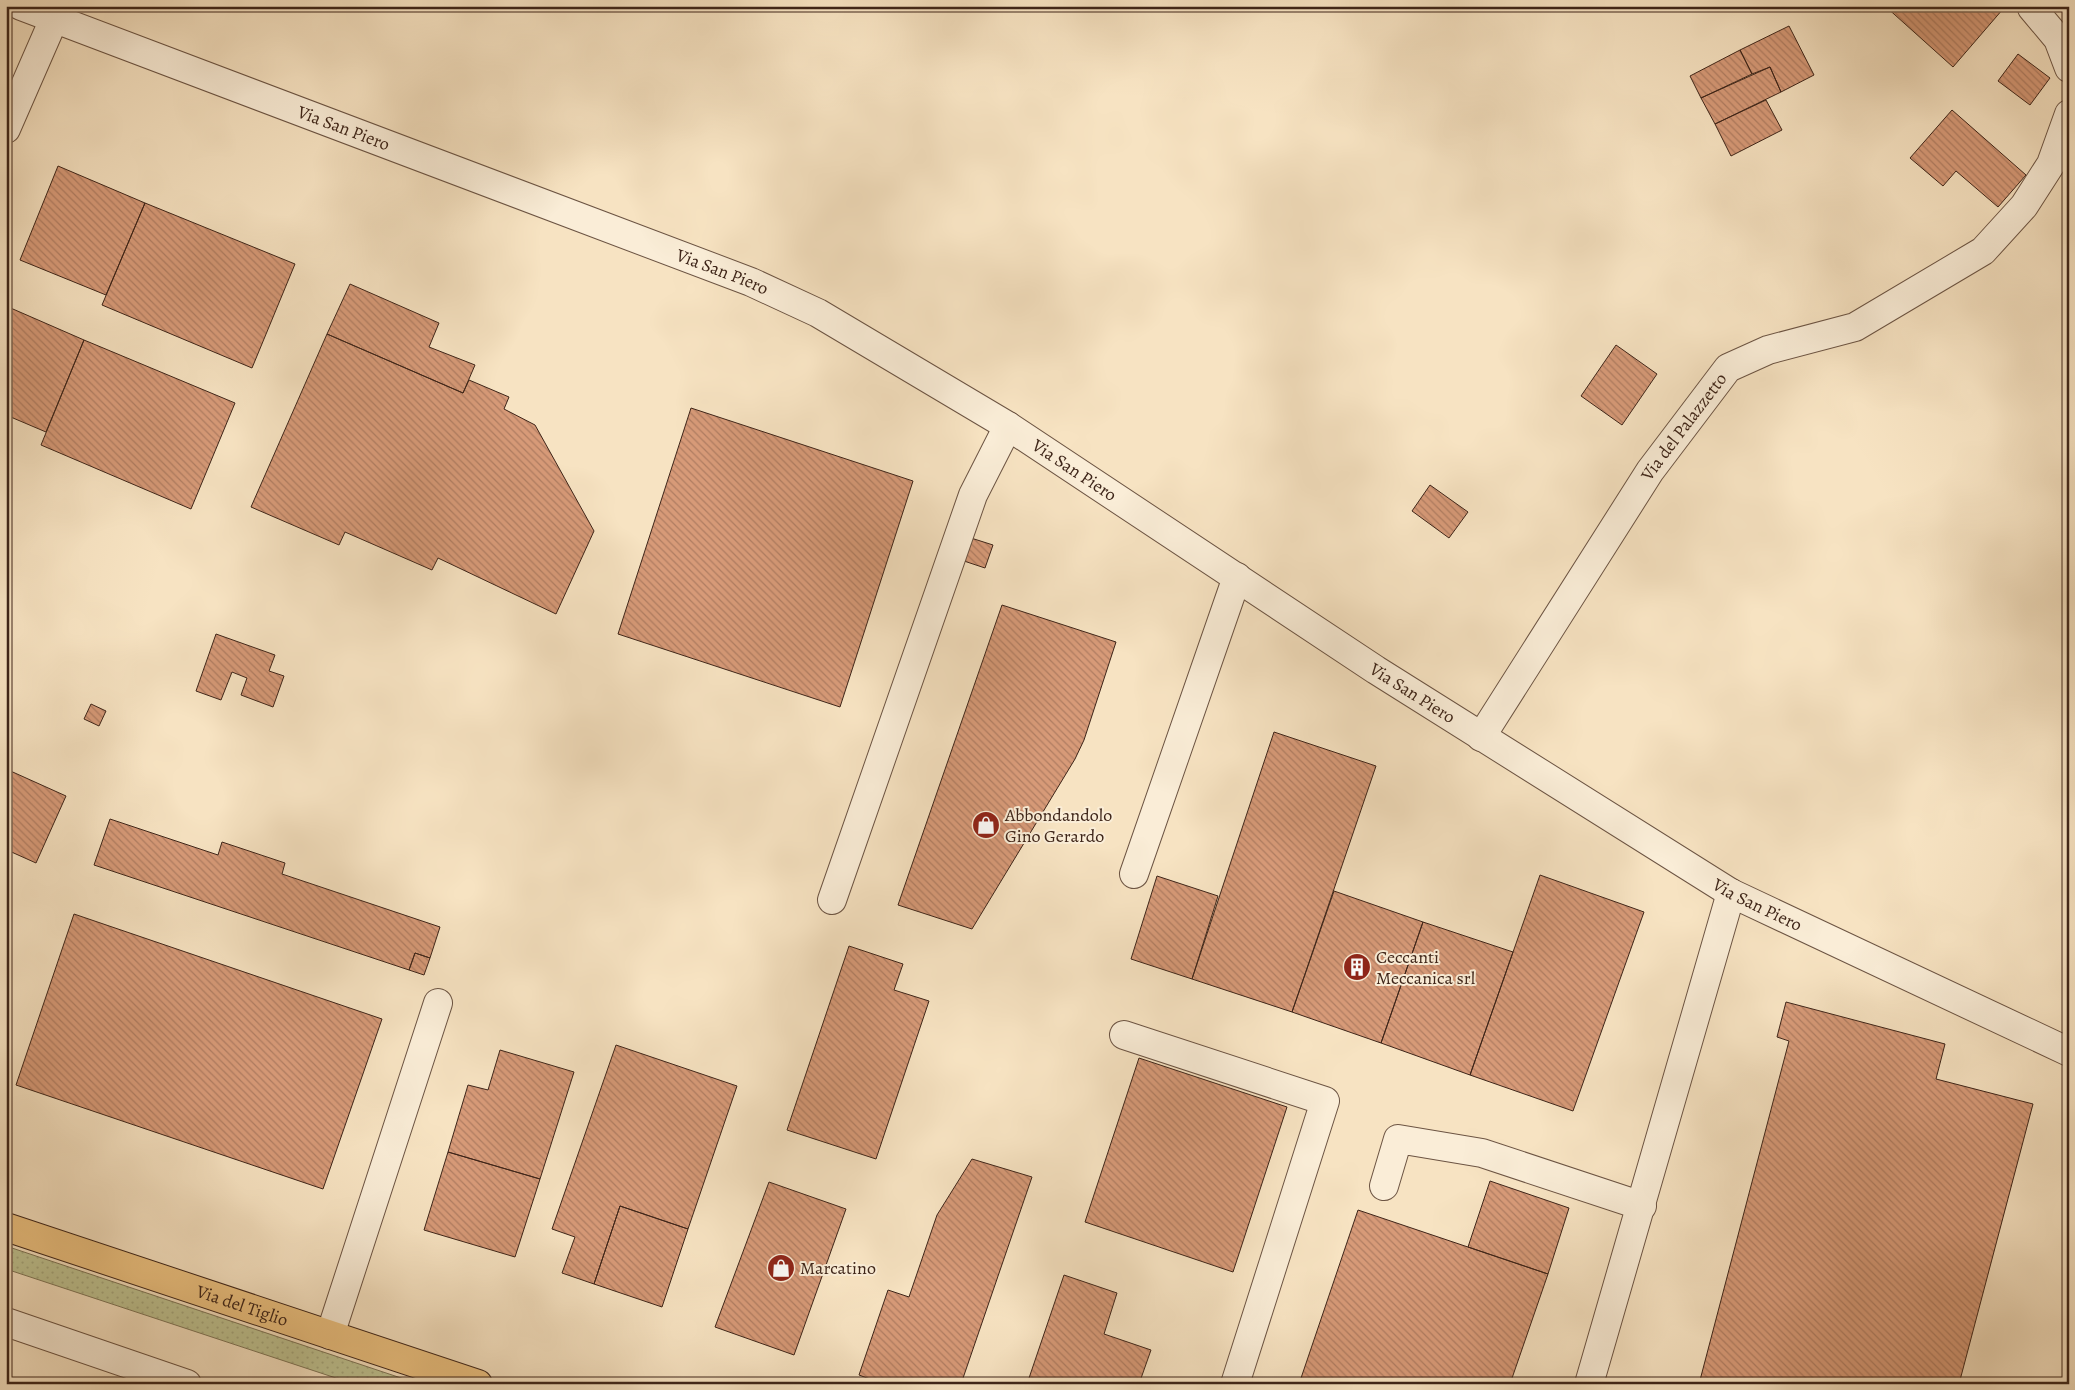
<svg xmlns="http://www.w3.org/2000/svg" width="2075" height="1390" viewBox="0 0 2075 1390" font-family="Alegreya,serif">
  <style>
    .grass { fill: url(#grass-dots); stroke: #7e7456 }
    .building { fill: url(#building-back-hatch); stroke: #3e2519 }
    .lines { fill: none; stroke-linecap: round; stroke-linejoin: round }
    .minor-casing { stroke: #6c5443; stroke-width: 30 }
    .major-casing { stroke: #3e2519; stroke-width: 30 }
    .minor { stroke: #faedd7; stroke-width: 28 }
    .major { stroke: #ecc281; stroke-width: 28 }
    .labels { text-anchor: middle; stroke-width: 4; stroke-linejoin: round; paint-order: stroke }
    .street-label { font-size: 18px; fill: #3e2519; stroke: #faedd7 }
    .poi-label { font-size: 18px; fill: #3e2519; stroke: #faedd7; text-anchor: start }
  </style>
  <defs>
    <pattern id="grass-dots" width="8" height="8" patternUnits="userSpaceOnUse" patternTransform="scale(1.25)"><rect width="8" height="8" fill="#bec392"/><path d="M2 2h.1M6 6h.1" fill="none" stroke="#a4a77d" stroke-width="1.8" stroke-linecap="round"/></pattern>
    <pattern id="building-back-hatch" width="6" height="6" patternUnits="userSpaceOnUse" patternTransform="scale(1.25)"><rect width="6" height="6" fill="#d79a78"/><path d="M-1 5l2 2M0 0l6 6M5-1l2 2" fill="none" stroke="#b07d62"/></pattern>
  </defs>
  <rect width="100%" height="100%" fill="#f7e3c2"/>
  <filter id="stains"><feTurbulence type="fractalNoise" baseFrequency=".004" numOctaves="4"/><feColorMatrix values="0 0 0 0 .2 0 0 0 0 .09 0 0 0 0 .02 0 0 0 .5 -.17"/></filter>
  <radialGradient id="worn" r=".72"><stop offset=".6" stop-color="#630" stop-opacity="0"/><stop offset="1" stop-color="#630" stop-opacity=".3"/></radialGradient>
  <path class="grass" d="M6,1246l413,138h-65l-348,-115z"/>
  <path class="building" d="M1885,6h114l4,3 -50,58z
    M2061,6h8v7z
    M1789,26l25,49 -33,17 -11,-25 -18,7 -12,-24z
    M1740,50l12,24 -51,24 -11,-22z
    M2018,54l32,24 -20,27 -32,-24z
    M1770,67l11,25 -66,32 -14,-26z
    M1766,100l16,30 -51,26 -16,-32z
    M1952,110l74,65 -28,32 -42,-36 -13,15 -33,-28z
    M58,166l87,37 -39,92 -86,-35z
    M145,203l150,61 -43,104 -150,-63z
    M350,284l89,39 -10,24 46,18 -12,28 -136,-59z
    M6,306l78,34 -38,92 -40,-17z
    M327,334l136,59 6,-13 40,17 -5,12 31,16 59,106 -38,83 -118,-56 -6,12 -87,-38 -6,13 -88,-38z
    M84,340l151,63 -44,106 -150,-64z
    M1616,345l41,29 -35,51 -41,-29z
    M691,408l222,73 -73,226 -222,-73z
    M1430,485l38,27 -19,26 -37,-27z
    M971,538l22,7 -8,23 -21,-7z
    M1002,605l114,37 -32,98 -9,19 -103,170 -74,-24z
    M216,634l59,21 -6,16 15,5 -11,31 -32,-12 6,-17 -15,-6 -11,28 -25,-9z
    M91,704l15,7 -7,15 -15,-7z
    M1274,732l102,34 -84,246 -100,-33z
    M6,769l60,27 -30,67 -29,-13 -1,1z
    M110,819l108,36 4,-13 63,21 -3,11 158,53 -10,31 -15,-5 -6,17 -315,-105z
    M1540,875l104,37 -71,199 -103,-36z
    M1157,876l61,20 -26,83 -61,-20z
    M1334,891l89,31 -42,121 -89,-31z
    M74,914l308,105 -59,170 -307,-104z
    M1423,922l90,30 -43,123 -89,-32z
    M849,946l54,18 -9,26 35,11 -53,158 -89,-29z
    M415,953l15,5 -6,17 -15,-5z
    M1786,1002l159,42 -9,35 97,25 -74,280h-260l90,-343 -12,-4z
    M616,1045l121,41 -49,143 -68,-23 -26,78 -32,-11 13,-36 -23,-8z
    M500,1050l74,22 -34,107 -92,-27 20,-67 20,5z
    M1139,1058l148,49 -54,165 -148,-50z
    M448,1152l92,27 -25,78 -91,-27z
    M972,1159l60,18 -71,207h-78l-24,-9 29,-85 21,7 28,-82z
    M1490,1181l79,27 -21,66 -80,-27z
    M769,1182l77,27 -52,146 -79,-28z
    M620,1206l68,23 -26,78 -68,-23z
    M1358,1210l190,64 -38,110h-211z
    M1064,1275l53,18 -13,41 47,16 -12,34h-112z"/>
  <g class="lines">
    <g class="minor-casing">
      <g id="minor">
        <path id="s1" d="M21,6l730,276 67,31 190,113 368,244 355,223 338,159"/>
        <path d="M2032,8l26,31 11,29"/>
        <path d="M6,129l48,-110"/>
        <path id="s2" d="M1481,737l169,-266 78,-103 40,-18 87,-23 128,-76 41,-45 27,-42 18,-50"/>
        <path d="M1134,874l103,-297"/>
        <path d="M832,900l141,-405 35,-69"/>
        <path d="M1124,1035l201,66 -90,283"/>
        <path d="M1384,1186l14,-47 84,14 160,53"/>
        <path d="M6,1322l181,62"/>
        <path d="M330,1335l108,-332"/>
        <path d="M1589,1384l142,-491"/>
      </g>
    </g>
    <g class="major-casing">
      <g id="major">
        <path id="s3" d="M6,1227l472,157"/>
      </g>
    </g>
    <use href="#minor" class="minor"/>
    <use href="#major" class="major"/>
  </g>
  <defs>
    <g id="shop-disc" transform="scale(1.4375)"><circle r="9.5" fill="#8f2418" stroke="#faedd7"/><path d="M-5-2.5h2.3a2.7 3.5 0 0 1 5.4 0H5L5.5 6h-11ZM-1.5-2.5h3a1.5 2.3 0 0 0-3 0Z" fill="#fff"/></g>
    <g id="building-disc" transform="scale(1.4375)"><circle r="9.5" fill="#8f2418" stroke="#faedd7"/><path d="M-4-6H4V6H1V3H-1V6H-4ZM-2.5-4.3h1.7v1.8h-1.7ZM.8-4.3h1.7v1.8H.8ZM-2.5-1h1.7V.8h-1.7ZM.8-1h1.7V.8H.8Z" fill="#fff"/></g>
  </defs>
  <g fill-rule="evenodd">
    <use href="#shop-disc" x="986" y="825"/>
    <use href="#building-disc" x="1357" y="967"/>
    <use href="#shop-disc" x="781" y="1268"/>
  </g>
  <g class="labels">
    <g class="street-label">
      <text dy="6" stroke="none"><textPath href="#s1" startOffset="345">Via San Piero</textPath></text>
      <text dy="6" stroke="none"><textPath href="#s1" startOffset="750">Via San Piero</textPath></text>
      <text dy="6" stroke="none"><textPath href="#s2" startOffset="371">Via del Palazzetto</textPath></text>
      <text dy="6" stroke="none"><textPath href="#s1" startOffset="1155">Via San Piero</textPath></text>
      <text dy="6" stroke="none"><textPath href="#s1" startOffset="1560">Via San Piero</textPath></text>
      <text dy="6" stroke="none"><textPath href="#s1" startOffset="1965">Via San Piero</textPath></text>
      <text dy="6" stroke="none"><textPath href="#s3" startOffset="249">Via del Tiglio</textPath></text>
    </g>
    <g class="poi-label">
      <text x="1005" y="821">Abbondandolo<tspan x="1005" dy="21">Gino Gerardo</tspan></text>
      <text x="1376" y="963">Ceccanti<tspan x="1376" dy="21">Meccanica srl</tspan></text>
      <text x="800" y="1274">Marcatino</text>
    </g>
  </g>
  <rect width="2075" height="1390" fill="none" stroke="#f7e3c2" stroke-width="25"/>
  <rect x="8" y="8" width="2060" height="1375" fill="none" stroke="#3e2519" stroke-width="2.5"/>
  <rect x="12" y="12" width="2050" height="1365" fill="none" stroke="#3e2519"/>
  <rect width="100%" height="100%" filter="url(#stains)"/>
  <rect width="100%" height="100%" fill="url(#worn)"/>
</svg>
